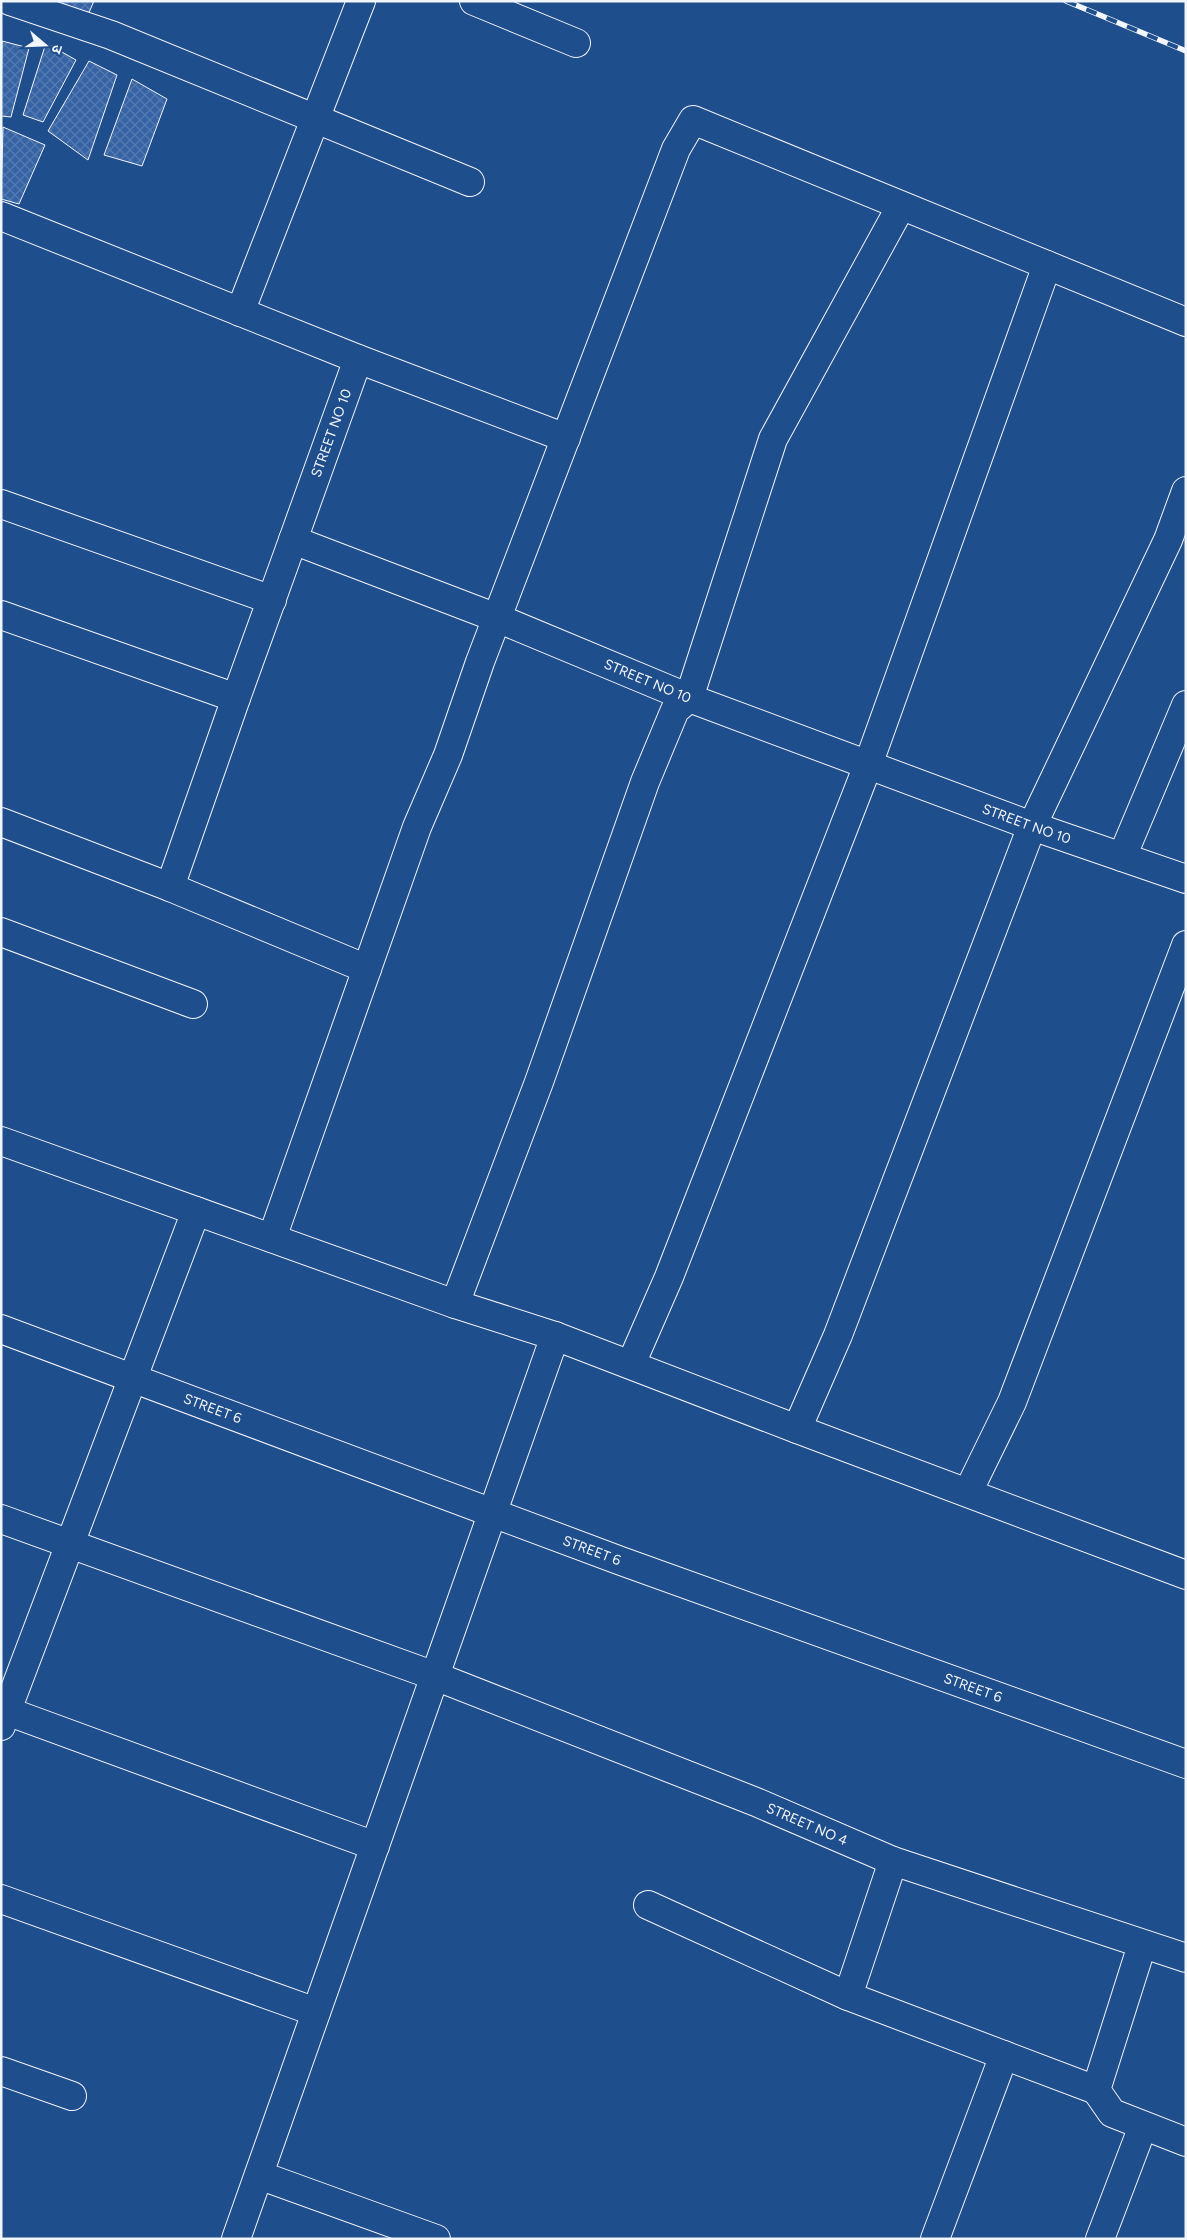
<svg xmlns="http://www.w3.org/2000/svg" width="1187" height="2240" viewBox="0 0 1187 2240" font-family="Figtree,'Noto Sans Devanagari',sans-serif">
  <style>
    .building { fill: url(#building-cross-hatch); stroke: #f2f6ff }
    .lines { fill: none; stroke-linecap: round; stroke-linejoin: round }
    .street-casing { stroke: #f2f6ff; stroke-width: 30 }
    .street { stroke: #1f4e8c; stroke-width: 28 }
    .rail-casing { stroke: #f2f6ff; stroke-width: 5.5 }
    .rail { stroke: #1f4e8c; stroke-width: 4; stroke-dasharray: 11; stroke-linecap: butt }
    .labels { text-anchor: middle; stroke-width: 4; stroke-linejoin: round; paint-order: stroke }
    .street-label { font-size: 14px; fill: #f2f6ff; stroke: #1f4e8c }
  </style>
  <defs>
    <pattern id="building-cross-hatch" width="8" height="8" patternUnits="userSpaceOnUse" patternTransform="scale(1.25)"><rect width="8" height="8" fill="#3563a3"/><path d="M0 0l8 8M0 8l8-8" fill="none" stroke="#537ab1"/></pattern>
  </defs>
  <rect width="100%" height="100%" fill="#1f4e8c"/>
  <path class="building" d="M51,1h43l-7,16z
    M2,41l27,7 -18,69 -10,-1z
    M46,43l30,17 -33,62 -20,-7z
    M89,61l28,14 -29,85 -40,-29z
    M132,79l35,20 -25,67 -38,-11z
    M3,127l42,18 -26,59 -18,-5z"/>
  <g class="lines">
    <g class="street-casing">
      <g id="street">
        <path d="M10,1l101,34 359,147"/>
        <path d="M474,1l102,42"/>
        <path d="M1,216l357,143 208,79"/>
        <path d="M240,312l121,-311"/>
        <path id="s1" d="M358,359l-65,181 204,78 192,80 343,128 154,53"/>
        <path d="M1,504l271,96"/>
        <path d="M1,615l235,83 57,-158"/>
        <path d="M1,822l169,65 197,82"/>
        <path d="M1122,857l64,-152"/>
        <path d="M170,887l66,-189"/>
        <path d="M1,932l192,72"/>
        <path d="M1,1141l454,163 100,32 242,93 389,146"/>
        <path d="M272,1238l145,-411 31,-72 32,-93 196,-513 17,-29 493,202"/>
        <path d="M455,1304l84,-222 106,-300 30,-72 14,-12 84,-259 128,-233"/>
        <path id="s2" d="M1,1329l620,232 565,203"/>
        <path d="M631,1364l38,-87 199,-512 179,-500"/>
        <path d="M797,1429l41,-94 194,-509 136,-286 18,-49"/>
        <path d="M968,1492l44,-90 174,-457"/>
        <path id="s3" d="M1,1519l434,157 321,126 137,59 293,97"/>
        <path d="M1,1709l374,137"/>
        <path d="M1,1726l195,-515"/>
        <path d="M893,1861l-45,135 248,94"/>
        <path d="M1,1899l315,113"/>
        <path d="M648,1905l200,91"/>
        <path d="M1142,1945l-46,145 16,23 74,29"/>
        <path d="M1,2071l71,25"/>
        <path d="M259,2175l177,64"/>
        <path d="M236,2239l319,-903"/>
        <path d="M935,2239l69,-184"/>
        <path d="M1100,2239l43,-113"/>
      </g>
    </g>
    <use href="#street" class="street"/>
    <g class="rail-casing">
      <path id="rail" d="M1066,1l120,50"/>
    </g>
    <use href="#rail" class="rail"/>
  </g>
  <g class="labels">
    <g class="street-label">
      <text transform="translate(331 433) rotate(-70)" y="5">STREET NO 10</text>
      <text dy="5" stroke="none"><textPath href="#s1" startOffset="574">STREET NO 10</textPath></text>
      <text dy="5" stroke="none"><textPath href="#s1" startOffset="979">STREET NO 10</textPath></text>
      <text dy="5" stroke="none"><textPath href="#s2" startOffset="226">STREET 6</textPath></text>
      <text dy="5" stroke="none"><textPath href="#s2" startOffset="631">STREET 6</textPath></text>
      <text dy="5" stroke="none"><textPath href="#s2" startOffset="1036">STREET 6</textPath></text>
      <text dy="5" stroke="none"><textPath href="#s3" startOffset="862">STREET NO 4</textPath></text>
    </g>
  </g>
  <rect width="1187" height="2240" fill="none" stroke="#f2f6ff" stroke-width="5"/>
  <g transform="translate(45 45) rotate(109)" stroke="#1f4e8c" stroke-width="4" paint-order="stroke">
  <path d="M0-4L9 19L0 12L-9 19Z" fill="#f2f6ff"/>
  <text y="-8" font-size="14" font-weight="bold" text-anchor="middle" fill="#f2f6ff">उ</text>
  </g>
</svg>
